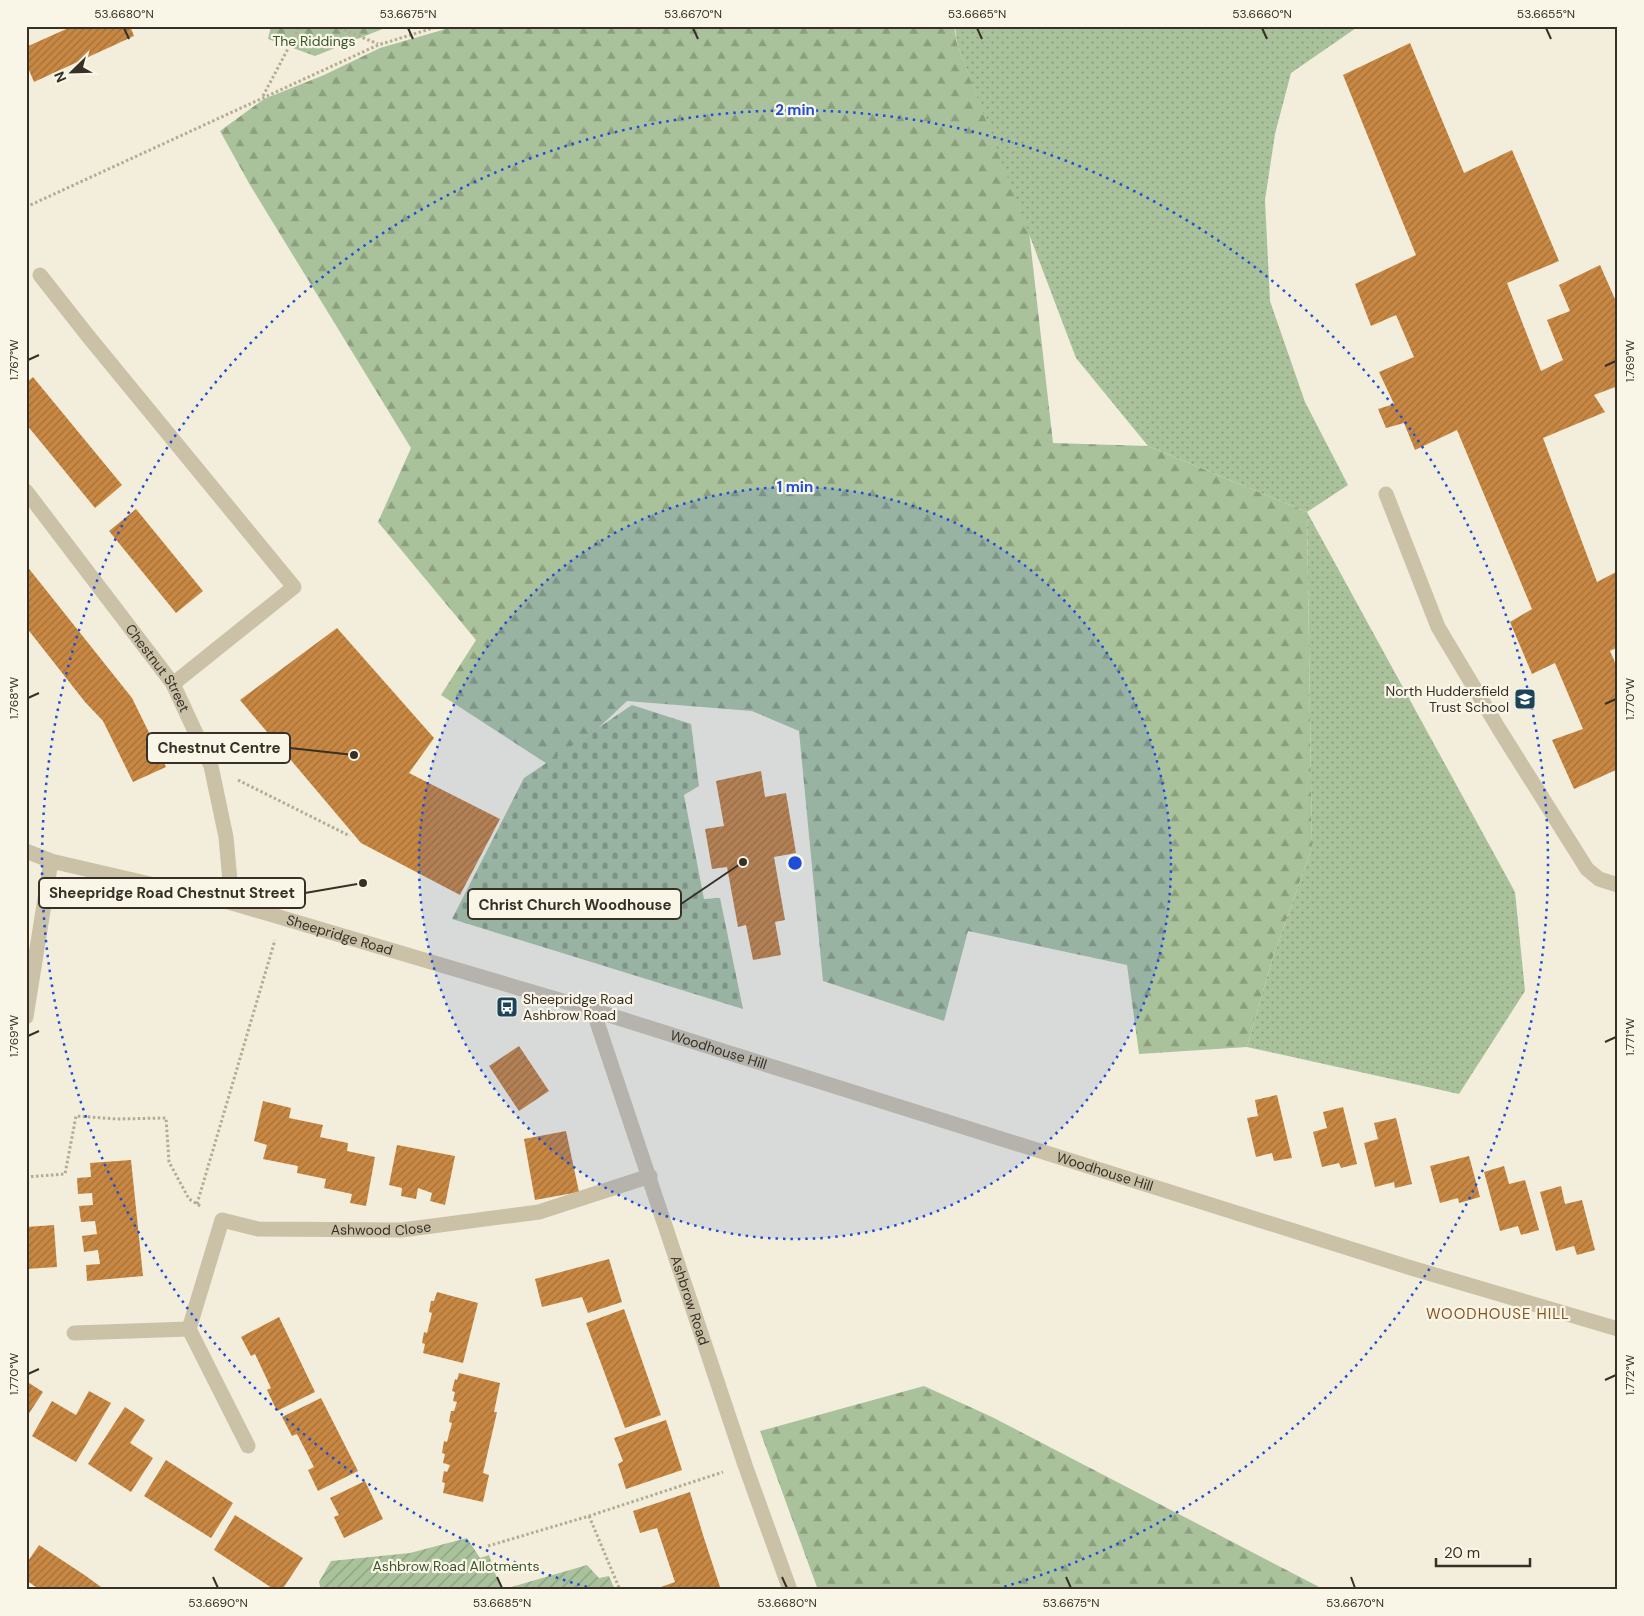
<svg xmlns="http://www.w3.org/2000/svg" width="1644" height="1616" viewBox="0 0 1644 1616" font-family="'DM Sans',sans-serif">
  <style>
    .forest { fill: url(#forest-firs) }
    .cemetery { fill: url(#cemetery-stones) }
    .park { fill: url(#park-dots) }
    .garden { fill: url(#garden-furrows) }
    .building { fill: url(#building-hatch) }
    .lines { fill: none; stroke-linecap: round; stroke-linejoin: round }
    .path { stroke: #b6ab91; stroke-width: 3; stroke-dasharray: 2.5 2.5; stroke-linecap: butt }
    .minor { stroke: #cbc1a7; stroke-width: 15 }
    .ticks { fill: none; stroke: #373027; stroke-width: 2 }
    .ring { fill: none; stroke: #1d4ed8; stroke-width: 2.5; stroke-dasharray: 2.5 5 }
    .labels { text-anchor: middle; stroke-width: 4.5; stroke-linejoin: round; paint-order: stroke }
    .park-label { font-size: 14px; fill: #3a552b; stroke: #faf6e7 }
    .street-label { font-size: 14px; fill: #373027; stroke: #faf6e7 }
    .poi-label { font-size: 14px; fill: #373027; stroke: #faf6e7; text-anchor: end }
    .neighbourhood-label { font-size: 15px; letter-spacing: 1px; fill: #87541f; stroke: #faf6e7 }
    .centre { fill: #1d4ed8; stroke: #faf6e7; stroke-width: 2.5 }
    .ring-label { font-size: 15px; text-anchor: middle; font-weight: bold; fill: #1d4ed8; stroke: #faf6e7; stroke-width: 4.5; stroke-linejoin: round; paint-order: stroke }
    .leader { fill: none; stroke: #373027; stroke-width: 2 }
    .callout-dot { fill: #373027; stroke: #faf6e7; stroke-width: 2 }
    .callout { fill: #faf6e7; stroke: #373027; stroke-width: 2 }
    .callout-label { font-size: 15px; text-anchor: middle; font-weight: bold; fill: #373027 }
    .neatline { fill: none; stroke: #373027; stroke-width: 2 }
    .ticks-label { font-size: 12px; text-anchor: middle; fill: #373027 }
  </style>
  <defs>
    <pattern id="forest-firs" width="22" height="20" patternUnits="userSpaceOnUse" patternTransform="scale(1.25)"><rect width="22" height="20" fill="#aac29b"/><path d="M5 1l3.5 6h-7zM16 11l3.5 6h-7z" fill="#8b9e7e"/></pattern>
    <pattern id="cemetery-stones" width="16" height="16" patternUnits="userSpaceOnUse" patternTransform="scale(1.25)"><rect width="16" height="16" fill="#aac29b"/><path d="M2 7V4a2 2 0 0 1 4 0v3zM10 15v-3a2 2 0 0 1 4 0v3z" fill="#8b9e7e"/></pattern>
    <pattern id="park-dots" width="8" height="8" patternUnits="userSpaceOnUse" patternTransform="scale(1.25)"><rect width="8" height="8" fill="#aac29b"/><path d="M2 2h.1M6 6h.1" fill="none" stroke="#8b9e7e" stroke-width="1.8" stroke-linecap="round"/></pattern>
    <pattern id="garden-furrows" width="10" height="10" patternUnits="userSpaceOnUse" patternTransform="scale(1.25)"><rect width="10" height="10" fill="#aac29b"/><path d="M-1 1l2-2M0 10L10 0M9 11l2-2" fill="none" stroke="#8b9e7e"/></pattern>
    <pattern id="building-hatch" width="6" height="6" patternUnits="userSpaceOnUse" patternTransform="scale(1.25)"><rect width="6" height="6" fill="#c88843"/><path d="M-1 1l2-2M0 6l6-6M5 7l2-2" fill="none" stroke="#a37038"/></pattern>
  </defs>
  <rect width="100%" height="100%" fill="#f2eedb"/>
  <path class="forest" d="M271,26h119l-75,30 -47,-17z
    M456,26h498l3,18 72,187 24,212 95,3 159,66 5,336 -40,112 -25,87 -108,7 -12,-89 -159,-34 -24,90 -121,-40 -24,-250 -47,-20 -125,-10 -72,68 -114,-74 35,-55 -98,-118 33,-74 -161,-263 -30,-54 44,-32 60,-24 56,-27z
    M924,1386l68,31 333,173h-507l-58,-159z"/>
  <path class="cemetery" d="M632,705l59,19 8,62 -15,9 20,104 16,-1 23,111 -291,-90 72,-141z"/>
  <path class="park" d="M955,26h404l-68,47 -16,61 -10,66 5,101 35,101 43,83 -41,27 208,380 10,99 -66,103 -212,-47 25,-87 40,-112 -5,-336 -159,-66 -72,-88 -119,-314z"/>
  <path class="garden" d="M467,1538l13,20 9,-3 12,35 86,-25 12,13 10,-2 6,14h-294l-2,-8 12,-21 79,-8z"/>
  <path class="building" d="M73,26h57l4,10 -100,46 -8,-19v-16z
    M1410,43l54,130 48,-23 47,111 -52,22 34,88 22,-11 -16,-40 23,-9 -11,-26 41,-20 18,41v80l-24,9 11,17 -62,26 54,144 21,-11v76l-8,4 8,18v100l-44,20 -22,-49 31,-11 -28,-66 -23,11 -22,-52 22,-13 -75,-179 -42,20 -11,-27 -18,5 -8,-19 16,-5 -15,-32 35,-15 -18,-42 -25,11 -16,-42 61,-29 -73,-180z
    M33,377l89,108 -27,23 -69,-84v-41z
    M136,509l67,82 -27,22 -67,-82z
    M26,565l106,133 34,69 -33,15 -30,-61 -18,-19 -59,-75z
    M337,628l97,110 -25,35 91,46 -40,76 -99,-52 -121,-143z
    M761,771l4,26 21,-4 10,60 -22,4 11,63 -10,2 6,33 -28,5 -7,-35 -8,2 -11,-60 -15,2 -7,-40 19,-3 -8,-45z
    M519,1046l30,45 -30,20 -30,-45z
    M1277,1095l15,63 -18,3 -2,-8 -16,4 -9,-39 11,-2 -3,-16z
    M263,1101l28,7 -2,10 34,7 -3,12 28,6 -1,8 28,6 -9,49 -16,-3 2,-9 -28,-6 2,-9 -29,-6 1,-7 -35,-7 4,-14 -13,-4z
    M1343,1107l14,57 -16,4 -2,-5 -17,4 -9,-35 14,-4 -4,-16z
    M1396,1118l16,66 -17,4 -1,-6 -19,5 -11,-44 14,-4 -4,-16z
    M566,1131l13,61 -44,8 -11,-61z
    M397,1145l58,11 -10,49 -15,-4 2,-8 -14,-5 -2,11 -15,-3 1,-8 -13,-3z
    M1469,1156l11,41 -21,6 -1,-5 -18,5 -10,-37z
    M131,1160l12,116 -56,5 -1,-16 14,-1 -2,-14 -14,2 -2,-16 15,-2 -2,-13 -14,1 -2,-16 14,-1 -1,-12 -14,1 -1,-16 14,-1 -1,-14z
    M1504,1166l5,18 16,-4 14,50 -18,5 -3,-9 -18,5 -16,-59z
    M1561,1186l4,18 17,-4 13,50 -18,5 -3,-9 -18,5 -16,-59z
    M54,1225l3,42 -31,2v-42z
    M609,1259l13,43 -34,11 -6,-16 -40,10 -7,-28z
    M437,1292l41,11 -15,60 -40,-10 2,-9 -3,-1 2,-11 3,1 5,-20 -3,-1 2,-11h3z
    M624,1309l37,106 -36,13 -39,-105z
    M279,1317l36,75 -38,19 -10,-21 4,-2 -16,-34 -4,2 -10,-19z
    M459,1373l41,10 -6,29h3l-14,61 6,2 -6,27 -40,-9 2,-10 -3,-1 2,-11 3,1 3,-7 -7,-2 2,-9 -3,-1 2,-12 3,1 5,-19 -3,-1 2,-11h3l3,-9 -4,-1 2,-9 -3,-1 3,-12 2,1z
    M26,1381l17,11 -17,26z
    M89,1391l22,12 -35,59 -44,-26 20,-35 24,14z
    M321,1398l37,73 -40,20 -10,-21 6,-3 -17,-33 -5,2 -10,-19z
    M125,1407l20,13 -15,23 23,15 -22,34 -43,-28z
    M666,1420l16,50 -56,19 -8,-25 5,-3 -9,-23z
    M166,1460l67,43 -22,35 -67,-42z
    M365,1481l18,38 -39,19 -10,-21 5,-2 -9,-17z
    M690,1492l14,46 17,52h-59l-1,-3 14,-5 -18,-54 -17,5 -7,-22z
    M235,1515l68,43 -21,32h-7l-61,-40z
    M39,1545l47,31 19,14h-65l-14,-10v-16z"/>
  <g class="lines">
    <path class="path" d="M335,26l43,18
      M263,96l37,-70
      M26,207l352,-162 62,-19
      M238,780l112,56
      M26,1177l39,-3 11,-58 41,3 49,-1 3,44 20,37 13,8
      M197,1204l78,-264
      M589,1516l31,74
      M488,1546l101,-30 134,-44"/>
    <g class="minor">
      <path d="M40,275l48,61 206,251 -121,97"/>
      <path id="s1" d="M26,491l147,193 38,82 15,71 6,66"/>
      <path d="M1386,494l52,133 61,102 88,140 12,10 19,6"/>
      <path id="s2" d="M26,851l25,10 181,42 361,107 815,257 210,62"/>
      <path id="s3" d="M593,1010l152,455 45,125"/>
      <path d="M26,1017l25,-156"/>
      <path d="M189,1329l59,117"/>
      <path id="s4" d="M74,1333l115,-4 33,-109 36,9 144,1 137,-18 111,-36"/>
    </g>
  </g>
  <path class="ticks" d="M124,28l5,11M408,28l5,11M693,28l5,11M977,28l5,11M1262,28l5,11M1546,28l5,11M28,360l11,-5M1605,366l11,-5M28,698l11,-5M1605,704l11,-5M28,1036l11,-5M1605,1042l11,-5M28,1374l11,-5M1605,1380l11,-5M213,1577l5,11M497,1577l5,11M782,1577l5,11M1066,1577l5,11M1351,1577l4,11"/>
  <circle cx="795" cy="863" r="376" fill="#1d4ed8" fill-opacity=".12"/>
  <g class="ring">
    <circle cx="795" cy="863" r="376"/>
    <path d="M594 1589A753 753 0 1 1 996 1589"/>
  </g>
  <defs>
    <g id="school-square" transform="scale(1.125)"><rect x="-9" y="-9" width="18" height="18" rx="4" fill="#1c4459" stroke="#faf6e7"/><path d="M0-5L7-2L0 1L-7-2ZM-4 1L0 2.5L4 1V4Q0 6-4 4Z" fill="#fff"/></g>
    <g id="bus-square" transform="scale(1.125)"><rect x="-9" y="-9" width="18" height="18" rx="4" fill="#1c4459" stroke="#faf6e7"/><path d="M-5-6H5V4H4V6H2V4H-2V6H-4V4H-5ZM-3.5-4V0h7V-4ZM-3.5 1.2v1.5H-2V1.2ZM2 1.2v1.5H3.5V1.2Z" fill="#fff"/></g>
  </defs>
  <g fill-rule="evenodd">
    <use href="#school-square" x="1525" y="699"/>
    <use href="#bus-square" x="507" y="1007"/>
  </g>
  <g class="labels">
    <g class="park-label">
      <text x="314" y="46">The Riddings</text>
      <text x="456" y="1571">Ashbrow Road Allotments</text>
    </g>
    <g class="street-label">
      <text dy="5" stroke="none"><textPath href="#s1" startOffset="221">Chestnut Street</textPath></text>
      <text dy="5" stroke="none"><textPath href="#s2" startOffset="325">Sheepridge Road</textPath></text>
      <text dy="5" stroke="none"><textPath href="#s2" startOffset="721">Woodhouse Hill</textPath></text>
      <text dy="5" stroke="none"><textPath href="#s2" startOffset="1126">Woodhouse Hill</textPath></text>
      <text dy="5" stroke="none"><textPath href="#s4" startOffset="389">Ashwood Close</textPath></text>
      <text dy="5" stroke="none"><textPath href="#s3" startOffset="306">Ashbrow Road</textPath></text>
    </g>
    <g class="poi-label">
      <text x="1509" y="696">North Huddersfield<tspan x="1509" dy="16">Trust School</tspan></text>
      <text x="523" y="1004" text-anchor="start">Sheepridge Road<tspan x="523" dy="16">Ashbrow Road</tspan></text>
    </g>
    <g class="neighbourhood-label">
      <text x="1498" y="1319">WOODHOUSE HILL</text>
    </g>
  </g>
  <circle cx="795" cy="863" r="8" class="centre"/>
  <g class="ring-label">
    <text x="795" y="115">2 min</text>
    <text x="795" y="492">1 min</text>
  </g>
  <path class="leader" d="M354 755L290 748M363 883L305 893M743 862L681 904"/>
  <g class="callout-dot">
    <circle cx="354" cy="755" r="5"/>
    <circle cx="363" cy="883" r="5"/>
    <circle cx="743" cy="862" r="5"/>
  </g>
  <g class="callout">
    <rect x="147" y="733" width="143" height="30" rx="5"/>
    <rect x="39" y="878" width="266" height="30" rx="5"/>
    <rect x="468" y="889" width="213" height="30" rx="5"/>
  </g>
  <g class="callout-label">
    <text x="219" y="753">Chestnut Centre</text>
    <text x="172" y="898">Sheepridge Road Chestnut Street</text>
    <text x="575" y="910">Christ Church Woodhouse</text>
  </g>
  <rect width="1644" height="1616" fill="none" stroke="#faf6e7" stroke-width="55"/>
  <g transform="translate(72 72) rotate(247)" stroke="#faf6e7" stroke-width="4" paint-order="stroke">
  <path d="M0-4L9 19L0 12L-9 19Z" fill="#373027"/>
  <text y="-8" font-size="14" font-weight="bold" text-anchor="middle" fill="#373027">N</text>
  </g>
  <path d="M1436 1558v8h94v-8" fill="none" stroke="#373027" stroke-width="2.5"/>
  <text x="1444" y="1558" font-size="15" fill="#373027" stroke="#faf6e7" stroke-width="4" paint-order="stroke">20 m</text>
  <rect x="28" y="28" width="1588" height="1560" class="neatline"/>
  <g class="ticks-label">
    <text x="124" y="18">53.6680°N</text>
    <text x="408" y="18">53.6675°N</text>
    <text x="693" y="18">53.6670°N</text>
    <text x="977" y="18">53.6665°N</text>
    <text x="1262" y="18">53.6660°N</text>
    <text x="1546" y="18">53.6655°N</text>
    <text transform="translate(14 360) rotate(-90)" y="4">1.767°W</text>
    <text transform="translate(1630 361) rotate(-90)" y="4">1.769°W</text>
    <text transform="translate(14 698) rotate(-90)" y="4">1.768°W</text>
    <text transform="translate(1630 699) rotate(-90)" y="4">1.770°W</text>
    <text transform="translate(14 1036) rotate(-90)" y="4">1.769°W</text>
    <text transform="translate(1630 1037) rotate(-90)" y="4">1.771°W</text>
    <text transform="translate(14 1374) rotate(-90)" y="4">1.770°W</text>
    <text transform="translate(1630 1375) rotate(-90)" y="4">1.772°W</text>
    <text x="218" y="1607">53.6690°N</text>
    <text x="502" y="1607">53.6685°N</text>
    <text x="787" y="1607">53.6680°N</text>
    <text x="1071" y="1607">53.6675°N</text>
    <text x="1355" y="1607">53.6670°N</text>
  </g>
</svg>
